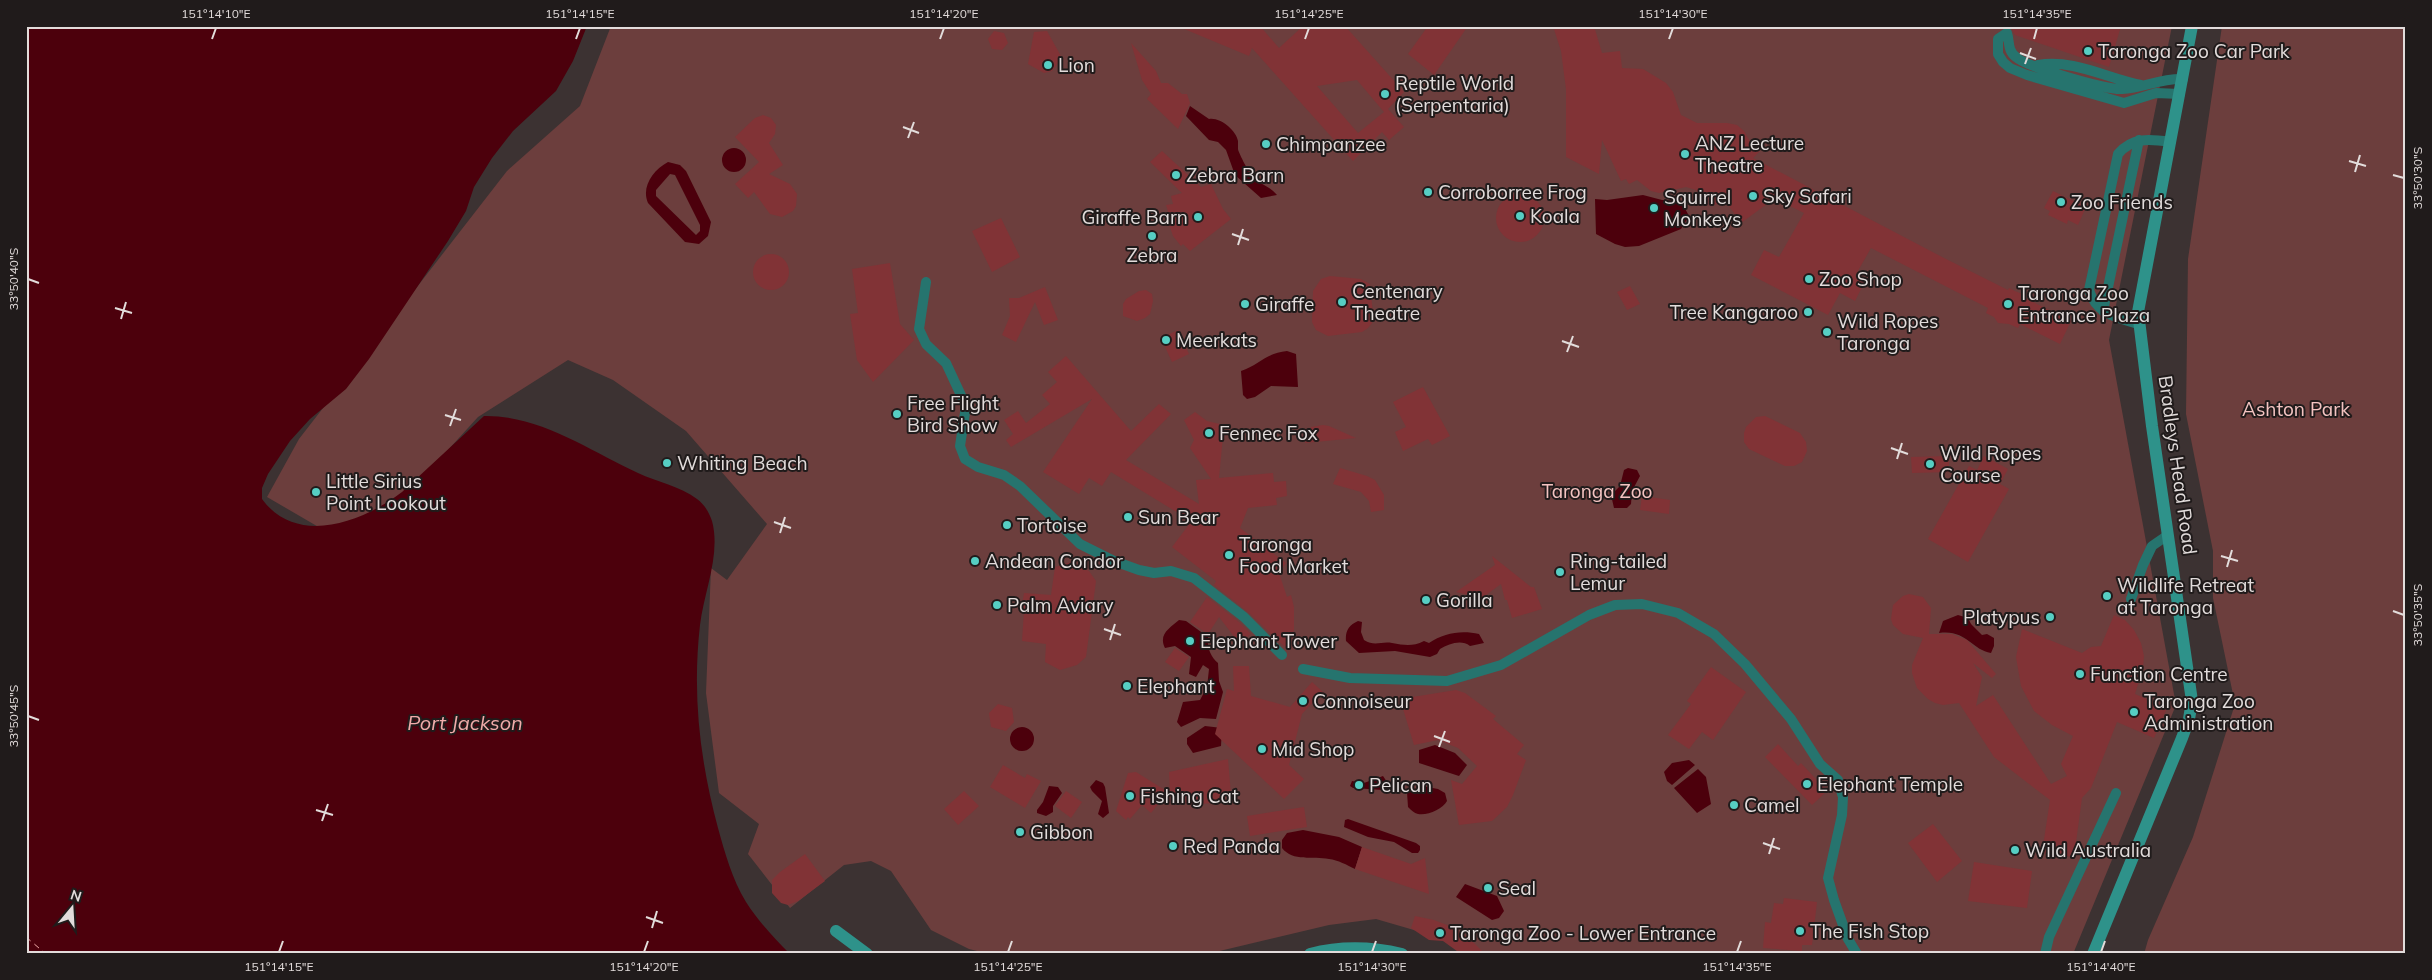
<svg xmlns="http://www.w3.org/2000/svg" width="2432" height="980" viewBox="0 0 2432 980" font-family="Mulish,sans-serif">
  <style>
    .green { fill: #6c3e3d }
    .water { fill: #4c000c; fill-rule: evenodd }
    .lines { fill: none; stroke-linecap: round; stroke-linejoin: round }
    .ferry { stroke: #f1acaa; stroke-width: 1; stroke-dasharray: 6 5; stroke-linecap: butt }
    .building { fill: #813336; fill-rule: evenodd }
    .lane { stroke: #26746e; stroke-width: 10 }
    .secondary { stroke: #2e928a; stroke-width: 12 }
    .ticks { fill: none; stroke: #e2dcdb; stroke-width: 2 }
    .poi-dot { fill: #56cec3; stroke: #201b1b; stroke-width: 2 }
    .labels { text-anchor: middle; stroke-width: 4; stroke-linejoin: round; paint-order: stroke }
    .poi-label { font-size: 19px; fill: #e2dcdb; stroke: #201b1b; text-anchor: start }
    .park-label { font-size: 19px; fill: #f3c3c1; stroke: #201b1b }
    .street-label { font-size: 19px; fill: #e2dcdb; stroke: #201b1b }
    .water-label { font-size: 20px; font-style: italic; fill: #f1acaa; stroke: #201b1b }
    .neatline { fill: none; stroke: #e2dcdb; stroke-width: 2 }
    .ticks-label { font-size: 12px; text-anchor: middle; fill: #e2dcdb }
  </style>
  <rect width="100%" height="100%" fill="#3c3232"/>
  <path class="green" d="M611,26h1561l-63,314 67,365 -103,249h-600l-11,-10 -86,-25 -47,6 -122,29h-218l-20,-5 -38,-19 -40,-59 -20,-10 -27,4 -54,43 -42,-54 11,-30 -40,-31 -13,-100 5,-125 16,12 40,-56 -81,-93 -73,-51 -45,-20 -90,57 -82,90 -74,22 -55,-32 32,-58 208,-268 73,-65z
    M2222,26h184v928h-262l4,-14 45,-103 42,-133 -22,-106v-47l-27,-137 2,-155z"/>
  <path class="water" d="M26,26h561l-14,35 -17,30 -43,40 -21,27 -18,29 -8,24 -18,30 -79,118 -23,30 -36,30 -20,22 -22,33 -6,14v11c35,48 101,23 140,-7l82,-76c56,-1 106,35 154,57 19,9 42,13 59,26 7,5 12,13 15,22 9,33 -8,71 -12,104 -8,70 0,136 18,203 7,25 14,51 28,74 12,19 28,36 44,52h-764z
    M1190,106l19,13c11,-2 27,11 29,22 0,1 0,8 0,8 0,3 10,21 12,25 7,10 19,11 27,21l-16,3 -26,-23 -9,-25 -8,-8 -9,-2 -23,-24z
    M722 160a12 12 0 1 1 24 0a12 12 0 1 1-24 0Z
    M668,162l12,3 6,6 25,51 -3,14 -9,8 -14,-2 -37,-39c-7,-16 5,-33 20,-41zM670,174l5,1 25,50v6l-4,4 -40,-39v-6z
    M1643,195l19,5 19,1 8,15 -8,13 -42,17 -14,1 -10,-3 -19,-10 -1,-35 12,1z
    M1287,351l9,3 2,33 -27,-1 -16,11 -8,2 -4,-4 -2,-24c18,-6 25,-18 46,-20z
    M1628,468l9,2 3,6 -8,15 -1,13 -4,4h-13l-3,-13 9,-9 4,-16z
    M1958,615l10,3 3,6 11,11 5,-1 7,4v8l-3,7c-19,-3 -25,-24 -52,-20l4,-12z
    M1179,620l7,1 22,16c-1,10 2,19 10,26l1,18 4,11 -7,27 -16,-1 -19,9 -4,-5 6,-20 17,-2 7,-13 2,-18 -6,-4 -7,12 -7,-3 2,-17 -16,-11 -10,2c-7,-14 5,-20 14,-28z
    M1358,621l4,1 -1,10 3,8c11,7 17,1 28,3 12,2 20,4 32,-2l5,2c15,-10 32,-13 50,-9l5,9 -14,3c-9,-7 -21,-2 -30,3l-3,5 -7,3 -35,-6 -36,2 -13,-12c-1,-10 3,-16 12,-20z
    M1205,726l17,2 -1,18 -28,7 -6,-9v-6z
    M1010 739a12 12 0 1 1 24 0a12 12 0 1 1-24 0Z
    M1435,745l20,8 12,12 -8,11 -40,-13v-13z
    M1689,760l6,5 -23,20 -5,-4 -3,-9 8,-9z
    M1698,769l8,8 5,27 -14,9 -23,-25z
    M1383,776l4,6 -4,8 -30,-2 -3,-2 2,-5 12,2z
    M1096,780l7,3 2,4 4,26 -6,5 -5,-4 4,-13 -10,-10 -2,-4z
    M1049,786l9,1 4,6 -9,13v6l-7,4 -9,-3v-3l6,-8z
    M1422,786l16,3 7,4 2,8c-4,8 -20,15 -29,13 -4,-1 -7,-4 -10,-7l-1,-15z
    M1348,819l68,24 4,3v4l-2,3h-6l-18,-11 -26,-5 -24,-10 1,-7z
    M1303,830l36,7 23,10 -7,22c-8,-4 -17,-9 -26,-10 -16,-3 -36,3 -47,-11v-8l5,-7z
    M1465,884l32,12 7,15 -5,7 -7,2 -36,-23z"/>
  <g class="lines">
    <path class="ferry" d="M26,937l20,17"/>
  </g>
  <path class="building" d="M1177,26h83l19,22 24,-22h42l59,66 -16,17 16,18 -15,13 -7,-8 -29,29 -101,-113 -3,8zM1357,80l27,32 -26,21 -41,-47z
    M1428,26h40l-34,49 -26,-21z
    M1553,26h41l8,27 18,-2 2,17 21,1 23,14 7,9 8,23 16,8h30l10,2 7,6 8,14 8,6 -7,7 191,100 64,32 1,-2 6,3 7,3 -1,2 50,25 -11,23 -40,-20 -2,4 -9,-4 -11,-1 -4,-6 -8,-4 2,-5 -117,-60 -16,28 10,5 -10,20 -15,-8 -12,22 -77,-40 13,-25 15,7 25,-44 -14,-7 -8,-13 -41,30 -17,-24 -9,6 -9,-11 -4,2 -6,-6 -10,-3 -27,6 -8,-2 -14,-11 -8,4 -3,-5 -5,2 -19,-41 -3,34 -33,-17v-68l-5,-38z
    M2007,26h114l-12,41 -94,-32 -3,-6z
    M994,31l10,2 4,10 -6,7 -10,-1 -4,-10z
    M1047,31l15,27 -10,13 -8,2 -16,-9 6,-32z
    M1131,43l25,28 5,12h7l14,11h5l3,9 -12,26 -31,-30 4,-5 -9,-14z
    M763,115l8,3 5,7 -1,9 -6,9 14,22 -14,9 21,10 7,10 -1,12 -3,5 -11,6 -12,-3 -16,-22 -6,6 -13,-14 24,-22 -24,-25 20,-19z
    M1162,151l39,36 10,-3 12,25 8,10 -41,32 -7,-7 -2,2 -8,-10 -7,-21 3,-1 -3,-9 7,-1 -2,-8 11,-3 -32,-31z
    M2053,191l33,16 -8,18 -10,-5 -1,4 -19,-9 2,-4 -6,-3z
    M1496 218a24 24 0 1 1 48 0a24 24 0 1 1-48 0Z
    M1001,218l19,39 -28,15 -20,-41z
    M753 272a18 18 0 1 1 36 0a18 18 0 1 1-36 0Z
    M890,263l10,61 14,16 -41,42 -16,-22 -7,-46 8,-1 -6,-44z
    M1330,276l31,3 9,5 3,30 -1,9 -4,5 -6,4 -34,4 -12,-6 -4,-8 1,-31 8,-12z
    M1630,286l10,18 -13,6 -10,-18z
    M1045,287l13,33 -14,5 -9,-23 -19,40 -14,-7 8,-19 -1,-18h10z
    M1146,290l6,4 1,7 -3,13 -5,4 -8,3 -14,-5v-12l3,-5 13,-8z
    M1178,330l11,24 -17,8 -11,-24z
    M1066,356l65,75 28,-27 12,10 -45,46 73,44 -3,-24 15,-1 -21,-31 4,-8 -10,-20 11,-8 12,9 17,4 -5,53 54,-5 1,9 12,-1 1,15 -11,2 1,7 -29,3 -8,20 46,35 -7,10 8,24 4,-2 3,12v23l-6,20 -40,-38 -34,-27 2,-4 -44,-34 22,-29 -6,1 -77,-47 -9,14 -13,-8 -10,16 -36,-22 49,-73 -81,48 -5,-7 7,-6 -9,-14 14,-9 8,12 24,-19 -8,-9 15,-13 -9,-10z
    M1423,387l27,49 -18,9 -4,-6 -25,12 -8,-19 11,-5 -13,-25z
    M1765,416l35,17 6,9 1,9 -5,11 -8,4h-9l-36,-17 -5,-7v-9l2,-6 10,-10z
    M1323,425l6,1 27,12 -51,5 6,-16z
    M1949,456v16l-37,1 -1,-16z
    M1984,456l24,13 -8,15 9,5 -41,73 -40,-23 41,-73 8,4z
    M1340,468l27,8 8,4 9,15v15l-13,2 -2,-11 -8,-9 -28,-8z
    M1642,496l28,4 -1,14 -29,-4z
    M1492,556l39,31h3l8,22 -30,9 -5,-18h-2l-4,-16 -19,14 -26,-6 39,-27z
    M1071,562l18,9 7,10 -10,76 -9,8 -17,5 -15,-8 1,-18 -24,-3 2,-30h-3l3,-18 27,2 4,-28z
    M1909,594l14,3 8,11 -2,26h23l15,6 29,34 -4,4 -19,-15 9,14 -6,29 17,-11 58,89 16,-8 -6,-12 12,-28 -21,-11 -18,-14 -13,-25 -5,-29 6,-28 60,24 9,-6 10,-1 13,-31 11,5 9,10 7,13 3,13 -1,12 -8,26 32,14 -13,30 -37,-16 -26,66 -9,10 -8,59 -32,-4 8,-53 -56,-43 -35,-54 -16,2 -8,-2 -7,-4 -11,-11 -5,-15v-8l11,-27 -20,-4 -10,-9 -2,-6 2,-14 10,-9z
    M1207,597l32,25 12,12 -12,9 -20,-26 -11,17 -18,-12z
    M1175,648l14,9 -10,14 -14,-9z
    M1233,666h16l2,30 39,11 22,-25 11,10 -21,22 -13,51 15,14 -20,20 -69,-65 12,-45 7,2z
    M1711,667l35,25 -33,48 -11,-8 -13,17 -21,-14 23,-31 -4,-3z
    M1456,690l9,3 31,23 -3,3 31,26 -7,9 9,6 -13,35 -6,12 -15,14 -33,4 -8,-45 11,4 15,-18 -19,-18 -20,-8 -24,5 -14,-46z
    M998,704l14,4 2,14 -8,9 -15,-4 -2,-14z
    M1778,744l20,22 3,-3 26,28 -15,14 -47,-48z
    M1228,759l3,35 -19,9 -22,2 -20,-12 -1,-21z
    M1003,765l22,13 2,-4 14,7 -16,27 -35,-21z
    M1136,772l32,20 -17,21 -9,-8 -12,14 -2,-2 -2,3 -10,-9 12,-38z
    M964,791l15,15 -21,19 -14,-16z
    M1066,791l16,11 -11,16 -16,-12z
    M1304,807l3,20 -57,9 -3,-20z
    M1933,824l29,37 -25,21 -29,-39z
    M1362,847l49,17 14,-6 4,36 -74,-25z
    M805,854l20,27 -27,20 -10,4 -7,-2 -9,-10v-13l8,-8z
    M1974,862l58,9 -5,37 -59,-7z
    M1784,898l33,4 -5,43h-10v6l-39,-3 2,-26 6,1 3,-20 9,1z
    M1415,916l19,4 18,7 17,11 16,16h-24l-18,-13 -14,-1 -18,-12z"/>
  <g class="lines">
    <path class="lane" d="M2038,65c36,-6 68,13 103,20
      M2180,94l-24,-1 -32,10 -97,-28 -17,-7 -7,-6 -5,-8v-15l9,-6c3,9 0,17 9,24 11,10 90,33 106,32 22,-1 38,-11 61,-10
      M926,282l-7,47 7,15 20,19 20,43 -6,40 5,13 13,8 26,8 16,11 60,58 34,17 25,9 15,3 17,-2 23,7 50,39 38,38
      M2103,311l36,-171
      M2139,324c-22,-6 -43,-10 -50,-34l29,-136c14,-17 32,-15 52,-12
      M2131,599l12,-34 9,-19 16,-11
      M1303,669l47,9 97,3 54,-16 88,-50 26,-10 27,-1 36,9 36,21 31,30 46,55 29,45 18,16 5,17 -1,18 -14,63 6,22 14,39 9,15
      M2045,954l4,-17 67,-144"/>
    <path class="secondary" d="M836,931l31,23
      M1310,954c31,-8 62,-7 92,0
      M2093,954l89,-216 7,-19 3,-18 -40,-275 -14,-114 54,-286"/>
  </g>
  <path class="ticks" d="M212,39l4,-11M576,39l4,-11M940,39l4,-11M1305,39l4,-11M1669,39l4,-11M2034,39l3,-11M2020,53l16,6M2025,64l6,-16M903,127l16,6M908,138l6,-16M2349,161l17,5M2355,172l5,-17M2393,175l11,3M1232,234l17,6M1238,245l5,-16M28,279l11,4M115,308l17,5M121,319l5,-17M1562,341l17,6M1567,352l6,-16M445,415l16,5M450,426l6,-17M1891,448l17,6M1897,459l5,-16M774,522l17,6M780,533l5,-16M2221,556l17,5M2227,567l5,-17M2393,611l11,4M1104,629l17,6M1110,640l5,-16M28,716l11,4M1434,736l16,6M1439,747l6,-16M316,810l17,5M322,821l6,-17M1763,843l17,6M1769,854l5,-16M646,917l17,6M652,928l5,-17M279,952l4,-11M644,952l4,-11M1008,952l4,-11M1372,952l4,-11M1737,952l4,-11M2101,952l4,-11"/>
  <g class="poi-dot">
    <circle cx="2088" cy="51" r="5"/>
    <circle cx="1048" cy="65" r="5"/>
    <circle cx="1385" cy="94" r="5"/>
    <circle cx="1266" cy="144" r="5"/>
    <circle cx="1685" cy="154" r="5"/>
    <circle cx="1176" cy="175" r="5"/>
    <circle cx="1428" cy="192" r="5"/>
    <circle cx="1753" cy="196" r="5"/>
    <circle cx="2061" cy="202" r="5"/>
    <circle cx="1654" cy="208" r="5"/>
    <circle cx="1520" cy="216" r="5"/>
    <circle cx="1198" cy="217" r="5"/>
    <circle cx="1152" cy="236" r="5"/>
    <circle cx="1809" cy="279" r="5"/>
    <circle cx="1342" cy="302" r="5"/>
    <circle cx="1245" cy="304" r="5"/>
    <circle cx="2008" cy="304" r="5"/>
    <circle cx="1808" cy="312" r="5"/>
    <circle cx="1827" cy="332" r="5"/>
    <circle cx="1166" cy="340" r="5"/>
    <circle cx="897" cy="414" r="5"/>
    <circle cx="1209" cy="433" r="5"/>
    <circle cx="667" cy="463" r="5"/>
    <circle cx="1930" cy="464" r="5"/>
    <circle cx="316" cy="492" r="5"/>
    <circle cx="1128" cy="517" r="5"/>
    <circle cx="1007" cy="525" r="5"/>
    <circle cx="1229" cy="555" r="5"/>
    <circle cx="975" cy="561" r="5"/>
    <circle cx="1560" cy="572" r="5"/>
    <circle cx="2107" cy="596" r="5"/>
    <circle cx="1426" cy="600" r="5"/>
    <circle cx="997" cy="605" r="5"/>
    <circle cx="2050" cy="617" r="5"/>
    <circle cx="1190" cy="641" r="5"/>
    <circle cx="2080" cy="674" r="5"/>
    <circle cx="1127" cy="686" r="5"/>
    <circle cx="1303" cy="701" r="5"/>
    <circle cx="2134" cy="712" r="5"/>
    <circle cx="1262" cy="749" r="5"/>
    <circle cx="1807" cy="784" r="5"/>
    <circle cx="1359" cy="785" r="5"/>
    <circle cx="1130" cy="796" r="5"/>
    <circle cx="1734" cy="805" r="5"/>
    <circle cx="1020" cy="832" r="5"/>
    <circle cx="1173" cy="846" r="5"/>
    <circle cx="2015" cy="850" r="5"/>
    <circle cx="1488" cy="888" r="5"/>
    <circle cx="1800" cy="931" r="5"/>
    <circle cx="1440" cy="933" r="5"/>
  </g>
  <g class="labels">
    <g class="poi-label">
      <text x="2098" y="58">Taronga Zoo Car Park</text>
      <text x="1058" y="72">Lion</text>
      <text x="1395" y="90">Reptile World<tspan x="1395" dy="22">(Serpentaria)</tspan></text>
      <text x="1695" y="150">ANZ Lecture<tspan x="1695" dy="22">Theatre</tspan></text>
      <text x="1276" y="151">Chimpanzee</text>
      <text x="1186" y="182">Zebra Barn</text>
      <text x="1438" y="199">Corroborree Frog</text>
      <text x="1763" y="203">Sky Safari</text>
      <text x="1664" y="204">Squirrel<tspan x="1664" dy="22">Monkeys</tspan></text>
      <text x="2071" y="209">Zoo Friends</text>
      <text x="1530" y="223">Koala</text>
      <text x="1188" y="224" text-anchor="end">Giraffe Barn</text>
      <text x="1152" y="262" text-anchor="middle">Zebra</text>
      <text x="1819" y="286">Zoo Shop</text>
      <text x="1352" y="298">Centenary<tspan x="1352" dy="22">Theatre</tspan></text>
      <text x="2018" y="300">Taronga Zoo<tspan x="2018" dy="22">Entrance Plaza</tspan></text>
      <text x="1255" y="311">Giraffe</text>
      <text x="1798" y="319" text-anchor="end">Tree Kangaroo</text>
      <text x="1837" y="328">Wild Ropes<tspan x="1837" dy="22">Taronga</tspan></text>
      <text x="1176" y="347">Meerkats</text>
      <text x="907" y="410">Free Flight<tspan x="907" dy="22">Bird Show</tspan></text>
      <text x="1219" y="440">Fennec Fox</text>
      <text x="1940" y="460">Wild Ropes<tspan x="1940" dy="22">Course</tspan></text>
      <text x="677" y="470">Whiting Beach</text>
      <text x="326" y="488">Little Sirius<tspan x="326" dy="22">Point Lookout</tspan></text>
      <text x="1138" y="524">Sun Bear</text>
      <text x="1017" y="532">Tortoise</text>
      <text x="1239" y="551">Taronga<tspan x="1239" dy="22">Food Market</tspan></text>
      <text x="985" y="568">Andean Condor</text>
      <text x="1570" y="568">Ring-tailed<tspan x="1570" dy="22">Lemur</tspan></text>
      <text x="2117" y="592">Wildlife Retreat<tspan x="2117" dy="22">at Taronga</tspan></text>
      <text x="1436" y="607">Gorilla</text>
      <text x="1007" y="612">Palm Aviary</text>
      <text x="2040" y="624" text-anchor="end">Platypus</text>
      <text x="1200" y="648">Elephant Tower</text>
      <text x="2090" y="681">Function Centre</text>
      <text x="1137" y="693">Elephant</text>
      <text x="1313" y="708">Connoiseur</text>
      <text x="2144" y="708">Taronga Zoo<tspan x="2144" dy="22">Administration</tspan></text>
      <text x="1272" y="756">Mid Shop</text>
      <text x="1817" y="791">Elephant Temple</text>
      <text x="1369" y="792">Pelican</text>
      <text x="1140" y="803">Fishing Cat</text>
      <text x="1744" y="812">Camel</text>
      <text x="1030" y="839">Gibbon</text>
      <text x="1183" y="853">Red Panda</text>
      <text x="2025" y="857">Wild Australia</text>
      <text x="1498" y="895">Seal</text>
      <text x="1810" y="938">The Fish Stop</text>
      <text x="1450" y="940">Taronga Zoo - Lower Entrance</text>
    </g>
    <g class="park-label">
      <text x="2296" y="416">Ashton Park</text>
      <text x="1597" y="498">Taronga Zoo</text>
    </g>
    <g class="street-label">
      <text transform="translate(2178 465) rotate(82)" y="7">Bradleys Head Road</text>
    </g>
    <g class="water-label">
      <text x="465" y="730">Port Jackson</text>
    </g>
  </g>
  <rect width="2432" height="980" fill="none" stroke="#201b1b" stroke-width="55"/>
  <g transform="translate(72 908) rotate(18)" stroke="#201b1b" stroke-width="4" paint-order="stroke">
  <path d="M0-4L9 19L0 12L-9 19Z" fill="#e2dcdb"/>
  <text y="-8" font-size="14" font-weight="bold" text-anchor="middle" fill="#e2dcdb">N</text>
  </g>
  <rect x="28" y="28" width="2376" height="924" class="neatline"/>
  <g class="ticks-label">
    <text x="216" y="18">151°14'10"E</text>
    <text x="580" y="18">151°14'15"E</text>
    <text x="944" y="18">151°14'20"E</text>
    <text x="1309" y="18">151°14'25"E</text>
    <text x="1673" y="18">151°14'30"E</text>
    <text x="2037" y="18">151°14'35"E</text>
    <text transform="translate(2418 178) rotate(-90)" y="4">33°50'30"S</text>
    <text transform="translate(14 279) rotate(-90)" y="4">33°50'40"S</text>
    <text transform="translate(2418 615) rotate(-90)" y="4">33°50'35"S</text>
    <text transform="translate(14 716) rotate(-90)" y="4">33°50'45"S</text>
    <text x="279" y="971">151°14'15"E</text>
    <text x="644" y="971">151°14'20"E</text>
    <text x="1008" y="971">151°14'25"E</text>
    <text x="1372" y="971">151°14'30"E</text>
    <text x="1737" y="971">151°14'35"E</text>
    <text x="2101" y="971">151°14'40"E</text>
  </g>
</svg>
